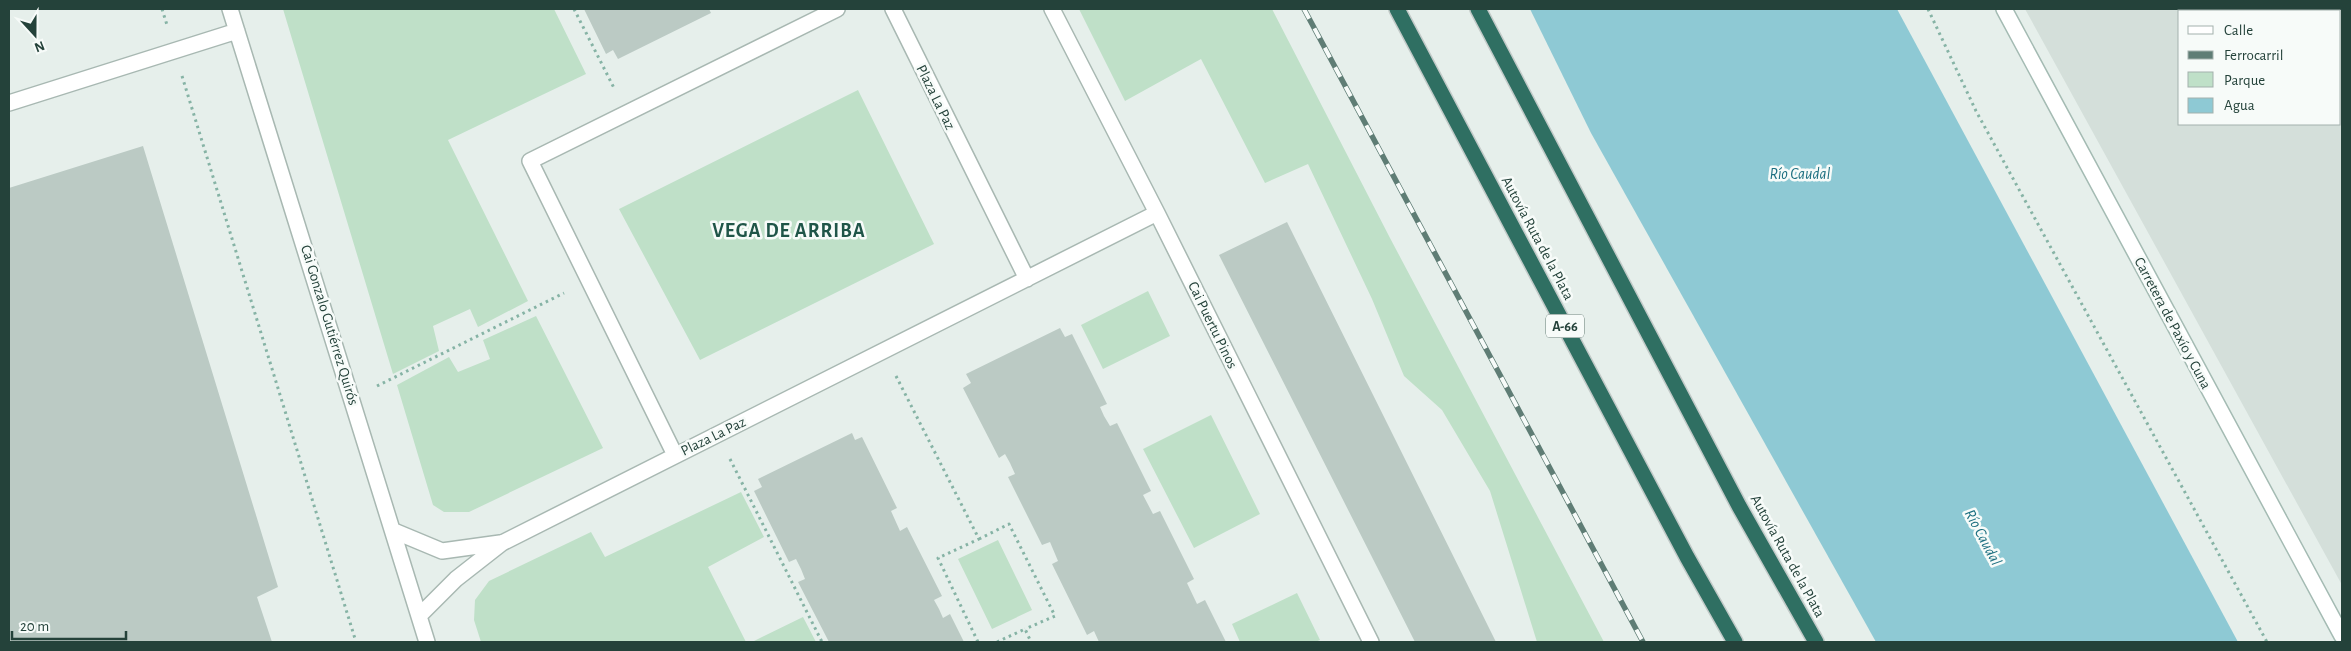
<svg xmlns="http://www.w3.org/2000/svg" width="2351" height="651" viewBox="0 0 2351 651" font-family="'Alegreya Sans',sans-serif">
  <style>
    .built { fill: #d4dfda; fill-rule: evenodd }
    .green { fill: #bfe0c8 }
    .water { fill: #8ec9d4 }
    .building { fill: #bbcac4 }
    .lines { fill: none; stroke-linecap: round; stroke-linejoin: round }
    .street-casing { stroke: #a8b8b2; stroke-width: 18 }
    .secondary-casing { stroke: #a4bbb3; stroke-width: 18 }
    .highway-casing { stroke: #c2cac8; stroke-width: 18 }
    .path { stroke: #86b3a5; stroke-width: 3; stroke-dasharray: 2.5 4; stroke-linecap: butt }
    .street { stroke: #fff; stroke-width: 15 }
    .secondary { stroke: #fff; stroke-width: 15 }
    .highway { stroke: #2f6f62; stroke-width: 15 }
    .rail-casing { stroke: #5f7d75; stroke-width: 5.5 }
    .rail { stroke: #f7fbf9; stroke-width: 4; stroke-dasharray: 11; stroke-linecap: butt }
    .labels { text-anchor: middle; stroke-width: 5; stroke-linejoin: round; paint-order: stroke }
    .shield { fill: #f7fbf9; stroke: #637a73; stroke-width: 1 }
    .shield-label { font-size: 14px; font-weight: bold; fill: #24423a }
    .street-label { font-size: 15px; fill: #24423a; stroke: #f7fbf9 }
    .water-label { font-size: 16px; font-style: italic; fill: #1c6f80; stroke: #f7fbf9 }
    .district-label { font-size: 20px; font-weight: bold; letter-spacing: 1px; fill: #1f5548; stroke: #f7fbf9 }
  </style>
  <rect width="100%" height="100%" fill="#e6efeb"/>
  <path class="built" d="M2025,9h317v576zM2180,11h160v113h-160z"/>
  <path class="green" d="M283,9h271l32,65 -138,66 80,161 -50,26 -8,-18 -37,17 6,25 -46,23z
    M1079,9h193l118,229 214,404h-67l-47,-151 -48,-81 -38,-34 -32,-77 -64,-135 -43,19 -64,-124 -76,42z
    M858,90l76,154 -234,116 -81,-151z
    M1148,291l22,45 -67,33 -22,-44z
    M536,316l67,132 -134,64h-25l-11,-7 -36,-120 52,-28 9,15 32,-13 -7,-19z
    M1211,415l49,99 -66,34 -51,-99z
    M741,492l23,45 -56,30 38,75h-265l-7,-22 1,-20 14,-19 102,-49 14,25z
    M998,540l34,70 -40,19 -34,-70z
    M1297,593l23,47 -5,2h-75l-8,-18z
    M803,617l13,25h-64z"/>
  <path class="water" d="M1530,9h367l341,633h-362l-285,-509z"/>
  <path class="building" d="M584,9h125l2,4 -93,46 -5,-9 -7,4z
    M143,146l135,441 -21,10 15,45h-263v-454z
    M1287,222l209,420h-81l-196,-387z
    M1060,328l5,9 7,-3 35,70 -7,3 4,9 6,10 7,-3 34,68 -8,4 10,19 7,-3 34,68 -7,4 10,21 8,-4 21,42h-127l-5,-11 -7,4 -35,-71 6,-3 -8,-19 -8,3 -34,-68 7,-3 -5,-11 -5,-9 -6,4 -36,-70 8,-5 -5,-9z
    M852,433l3,7 7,-3 35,71 -6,3 9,20 7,-4 35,69 -8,4 5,9 4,9 7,-4 14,28h-135l-31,-60 7,-3 -4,-10 -5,-10 -7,3 -35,-71 8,-4 -4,-8z"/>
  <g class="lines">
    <g class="street-casing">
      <path id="street" d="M230,9l197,633
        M893,9l134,270
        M1052,9l105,204 214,429
        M9,103l228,-72
        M675,455l-145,-294 307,-152
        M394,531l48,20 58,-8
        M419,616l37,-37 46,-36 655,-330"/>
    </g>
    <g class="secondary-casing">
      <path id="secondary" d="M2004,9l338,627"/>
    </g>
    <g class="highway-casing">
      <path id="highway" d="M1397,9l290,548 48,85
        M1478,9l261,497 77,136"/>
    </g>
    <path class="path" d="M162,9l5,16
      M574,9l40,79
      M1928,9l48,102 291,531
      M182,76l174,566
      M896,376l83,163 -41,19 40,84
      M377,386l187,-93
      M730,459l92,183
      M979,539l30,-15 46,92 -30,13
      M997,642l28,-13 6,13"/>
    <use href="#street" class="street"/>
    <use href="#secondary" class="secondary"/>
    <use href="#highway" class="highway"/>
    <g class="rail-casing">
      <path id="rail" d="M1304,9l339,633"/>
    </g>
    <use href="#rail" class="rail"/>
  </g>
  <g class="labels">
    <rect class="shield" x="1546" y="314.5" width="38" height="23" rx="4"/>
    <g class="shield-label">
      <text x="1565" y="331">A-66</text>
    </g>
    <g class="street-label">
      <text transform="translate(936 97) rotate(64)" y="5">Plaza La Paz</text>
      <text transform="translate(1538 238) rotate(62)" y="5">Autovía Ruta de la Plata</text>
      <text transform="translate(2173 323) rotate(62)" y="5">Carretera de Paxío y Cuna</text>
      <text transform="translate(330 325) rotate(73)" y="5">Cai Gonzalo Gutiérrez Quirós</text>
      <text transform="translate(1213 325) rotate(64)" y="5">Cai Puertu Pinos</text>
      <text transform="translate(713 436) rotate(-26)" y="5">Plaza La Paz</text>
      <text transform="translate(1788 556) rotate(61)" y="5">Autovía Ruta de la Plata</text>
    </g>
    <g class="water-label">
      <text x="1800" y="179">Río Caudal</text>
      <text transform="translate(1984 537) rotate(62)" y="6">Río Caudal</text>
    </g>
    <g class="district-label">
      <text x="789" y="237">VEGA DE ARRIBA</text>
    </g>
  </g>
  <rect width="2351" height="651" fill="none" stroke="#24423a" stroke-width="20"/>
  <rect x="2178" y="10" width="162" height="115" fill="#f7fbf9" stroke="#a3b1ad"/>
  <rect x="2188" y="26" width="25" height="8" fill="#ffffff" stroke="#a3b1ad"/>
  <text x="2224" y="35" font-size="15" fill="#24423a">Calle</text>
  <rect x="2188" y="51" width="25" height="8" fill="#5f7d75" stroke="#a3b1ad"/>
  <text x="2224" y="60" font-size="15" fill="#24423a">Ferrocarril</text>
  <rect x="2188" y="72" width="25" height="15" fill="#bfe0c8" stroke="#a3b1ad"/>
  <text x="2224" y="85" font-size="15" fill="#24423a">Parque</text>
  <rect x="2188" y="98" width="25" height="15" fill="#8ec9d4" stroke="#a3b1ad"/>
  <text x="2224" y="110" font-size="15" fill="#24423a">Agua</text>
  <g transform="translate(35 35) rotate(159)" stroke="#f7fbf9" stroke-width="4" paint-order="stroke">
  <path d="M0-4L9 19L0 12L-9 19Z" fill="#24423a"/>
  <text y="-8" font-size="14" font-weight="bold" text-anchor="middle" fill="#24423a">N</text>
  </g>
  <path d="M12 631v8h114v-8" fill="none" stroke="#24423a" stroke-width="2.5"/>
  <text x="20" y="631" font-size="15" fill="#24423a" stroke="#f7fbf9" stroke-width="4" paint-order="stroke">20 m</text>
</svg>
